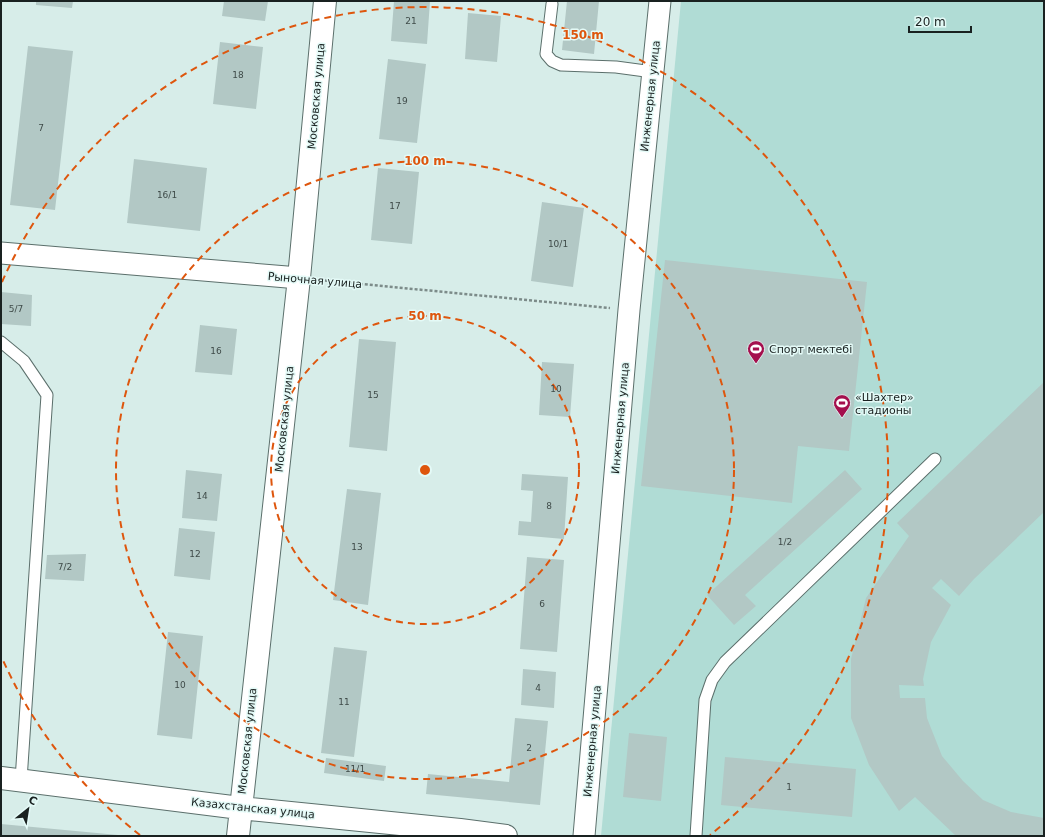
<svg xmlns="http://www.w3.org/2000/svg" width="1045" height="837" viewBox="0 0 1045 837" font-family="'DejaVu Sans',sans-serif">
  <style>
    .green { fill: #b0dcd5 }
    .building { fill: #b2c8c5 }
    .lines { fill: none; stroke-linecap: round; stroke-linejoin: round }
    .lane-casing { stroke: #5b6f6b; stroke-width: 13 }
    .street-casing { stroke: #5b6f6b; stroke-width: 23 }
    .secondary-casing { stroke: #5b6f6b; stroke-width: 24 }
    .path { stroke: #7c8b89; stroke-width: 2.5; stroke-dasharray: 3 2; stroke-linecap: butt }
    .lane { stroke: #fff; stroke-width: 11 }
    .street { stroke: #fff; stroke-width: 21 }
    .secondary { stroke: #fff; stroke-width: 22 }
    .ring { fill: none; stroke: #de560d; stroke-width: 2; stroke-dasharray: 7 5 }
    .labels { text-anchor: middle; stroke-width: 3; stroke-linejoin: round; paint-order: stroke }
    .number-label { font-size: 9px; fill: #3f4b49 }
    .street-label { font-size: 11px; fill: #192120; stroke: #e4faf7 }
    .poi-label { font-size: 11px; fill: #192120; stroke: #e4faf7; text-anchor: start }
    .centre { fill: #de560d; stroke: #e4faf7; stroke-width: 2 }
    .ring-label { font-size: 12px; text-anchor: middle; font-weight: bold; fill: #de560d; stroke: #e4faf7; stroke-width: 3; stroke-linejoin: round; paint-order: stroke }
  </style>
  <rect width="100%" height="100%" fill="#d7ede9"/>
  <path class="green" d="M681,1h363v835h-443z"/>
  <path class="building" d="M36,1h37l-1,7 -36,-3z
    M224,1h44l-3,20 -43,-5z
    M394,1h36l-3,43 -36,-3z
    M567,1h32l-5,53 -32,-4z
    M468,13l33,3 -4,46 -32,-3z
    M220,42l43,5 -7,62 -43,-5z
    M28,46l45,5 -18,159 -45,-5z
    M388,59l38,5 -9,79 -38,-4z
    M134,159l73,9 -7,63 -73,-8z
    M378,168l41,4 -7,72 -41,-4z
    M542,202l42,6 -11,79 -42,-6z
    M665,260l202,22 -18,169 -51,-5 -6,57 -151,-17z
    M1,292l31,3 -1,31 -30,-2z
    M200,325l37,4 -5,46 -37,-3z
    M359,339l37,3 -9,109 -38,-4z
    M542,362l32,2 -4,53 -31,-2z
    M1044,382v130l-70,67 -15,17 -18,-17 -9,9 19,17 -20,37 -8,37 1,7 -25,-1 1,13h25l2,20 15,38 21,25 20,19 28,12 33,6v18h-88l-41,-39 -16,14 -30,-46 -18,-47v-59l15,-61 43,-62 -12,-13z
    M186,470l36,4 -5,47 -35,-3z
    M845,470l17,19 -117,106 11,11 -22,19 -27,-30z
    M522,474l46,3 -4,62 -46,-4 1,-14 12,1 2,-31 -12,-1z
    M347,489l34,4 -13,112 -35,-5z
    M179,528l36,4 -5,48 -36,-4z
    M86,554l-2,27 -39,-2 2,-24z
    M527,557l37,3 -7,92 -37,-3z
    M168,632l35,4 -11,103 -35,-4z
    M334,647l33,4 -13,106 -33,-4z
    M523,669l33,3 -2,36 -33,-3z
    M515,718l33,3 -8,84 -114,-11 2,-20 81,8z
    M629,733l38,4 -6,64 -38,-4z
    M725,757l131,12 -4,48 -131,-12z
    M326,758l60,8 -2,15 -60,-8z
    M1,824l117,11v1h-117z"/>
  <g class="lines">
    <g class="lane-casing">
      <path id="lane" d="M552,4l-6,50 6,7 9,4 55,2 37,5
        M1,342l23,19 23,34 -26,385
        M696,836l9,-136 7,-20 13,-18 210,-203"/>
    </g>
    <g class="street-casing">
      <path id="street" d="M1,253l298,25
        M584,836l45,-526 31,-309"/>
    </g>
    <g class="secondary-casing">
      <path id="secondary" d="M1,778l239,30 220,22 46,6
        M238,836l61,-558 26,-277"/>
    </g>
    <path class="path" d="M320,280l290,28"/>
    <use href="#lane" class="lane"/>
    <use href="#street" class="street"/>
    <use href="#secondary" class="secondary"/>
  </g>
  <g class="ring">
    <circle cx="425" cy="470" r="154"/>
    <circle cx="425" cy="470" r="309"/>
    <path d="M140 835A463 463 0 0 1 2 658M2 282A463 463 0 1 1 710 835"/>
  </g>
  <defs>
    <g id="stadium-pin" transform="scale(0.9)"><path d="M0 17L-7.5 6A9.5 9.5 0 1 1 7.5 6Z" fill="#a40f4d" stroke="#e4faf7"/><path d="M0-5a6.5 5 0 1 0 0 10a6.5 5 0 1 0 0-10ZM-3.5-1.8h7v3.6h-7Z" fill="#fff"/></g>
  </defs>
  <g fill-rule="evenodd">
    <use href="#stadium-pin" x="756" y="349"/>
    <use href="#stadium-pin" x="842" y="403"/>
  </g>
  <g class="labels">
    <g class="number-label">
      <text x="411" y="24">21</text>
      <text x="238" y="78">18</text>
      <text x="402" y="104">19</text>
      <text x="41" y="131">7</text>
      <text x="167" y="198">16/1</text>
      <text x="395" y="209">17</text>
      <text x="558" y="247">10/1</text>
      <text x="16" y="312">5/7</text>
      <text x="216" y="354">16</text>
      <text x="556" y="392">10</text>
      <text x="373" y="398">15</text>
      <text x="202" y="499">14</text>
      <text x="549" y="509">8</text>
      <text x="785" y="545">1/2</text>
      <text x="357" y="550">13</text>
      <text x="195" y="557">12</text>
      <text x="65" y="570">7/2</text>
      <text x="542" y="607">6</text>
      <text x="180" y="688">10</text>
      <text x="538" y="691">4</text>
      <text x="344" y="705">11</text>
      <text x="529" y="751">2</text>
      <text x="355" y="772">11/1</text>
      <text x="789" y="790">1</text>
    </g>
    <g class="street-label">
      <text transform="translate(316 96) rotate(-85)" y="4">Московская улица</text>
      <text transform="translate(650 96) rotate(-84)" y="4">Инженерная улица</text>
      <text transform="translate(315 280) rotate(5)" y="4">Рыночная улица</text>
      <text transform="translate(620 418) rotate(-85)" y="4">Инженерная улица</text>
      <text transform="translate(284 419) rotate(-84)" y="4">Московская улица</text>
      <text transform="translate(247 741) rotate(-84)" y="4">Московская улица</text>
      <text transform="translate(592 741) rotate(-85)" y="4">Инженерная улица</text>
      <text transform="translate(253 808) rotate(6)" y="4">Казахстанская улица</text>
    </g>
    <g class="poi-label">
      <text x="769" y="353">Спорт мектебі</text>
      <text x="855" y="401">«Шахтер»<tspan x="855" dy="13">стадионы</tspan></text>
    </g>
  </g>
  <circle cx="425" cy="470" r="6" class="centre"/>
  <g class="ring-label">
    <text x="583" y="39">150 m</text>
    <text x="425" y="165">100 m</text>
    <text x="425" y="320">50 m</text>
  </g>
  <rect width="1045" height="837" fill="none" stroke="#192120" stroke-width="4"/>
  <g transform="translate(28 809) rotate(30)" stroke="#e4faf7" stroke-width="3" paint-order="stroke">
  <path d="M0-3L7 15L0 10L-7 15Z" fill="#192120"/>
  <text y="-6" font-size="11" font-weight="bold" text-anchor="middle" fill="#192120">С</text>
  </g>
  <path d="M909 26v6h62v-6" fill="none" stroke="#192120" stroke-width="2"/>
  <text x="915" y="26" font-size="12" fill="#192120" stroke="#e4faf7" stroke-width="3" paint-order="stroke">20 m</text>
</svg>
